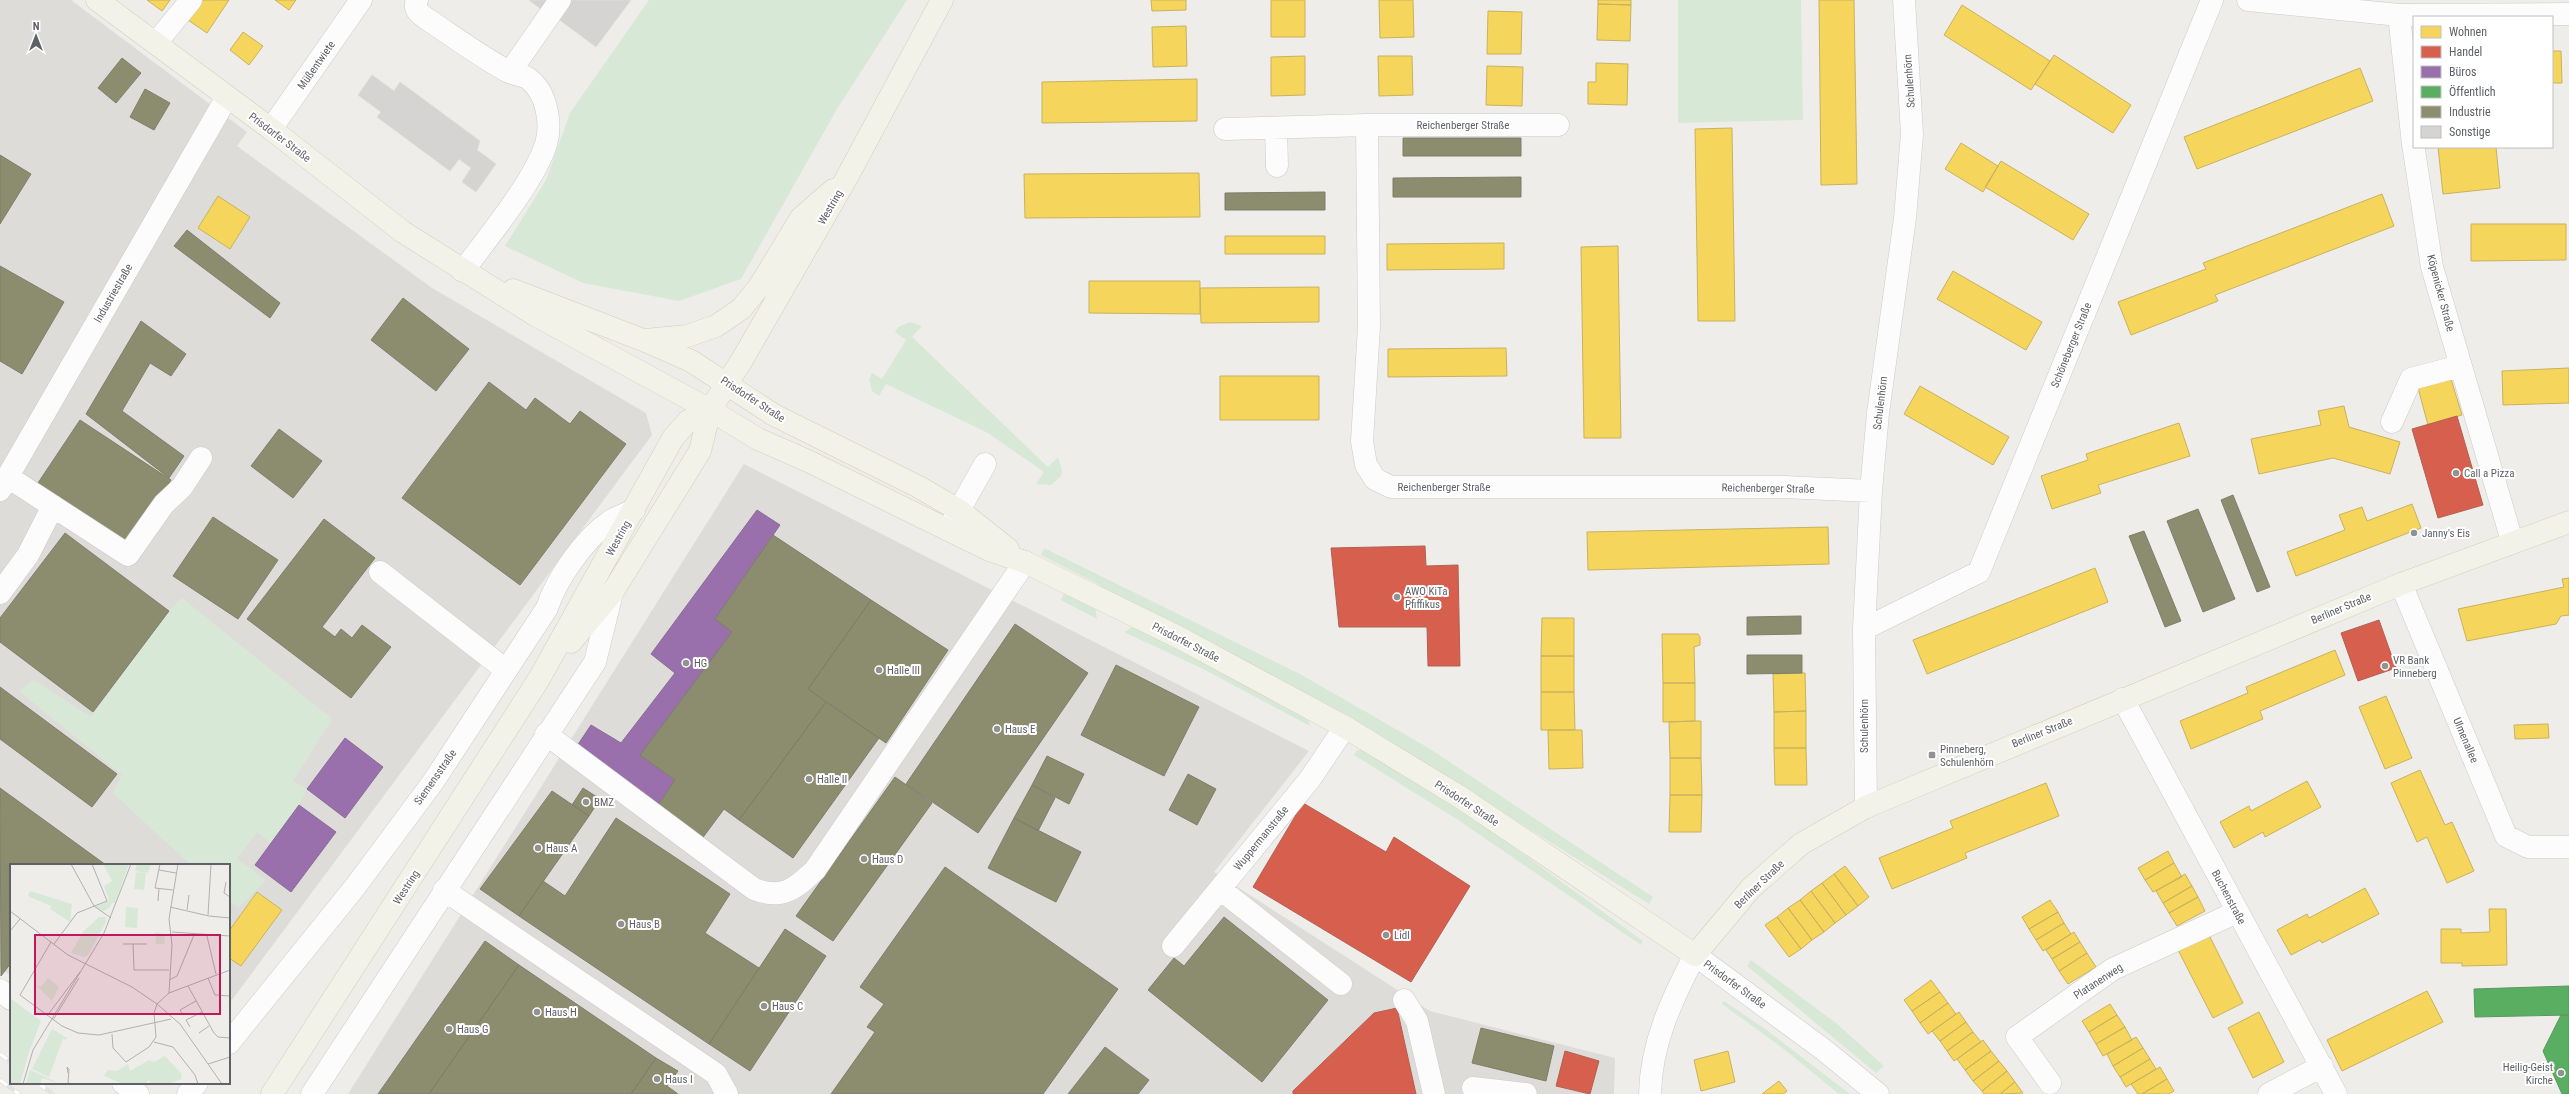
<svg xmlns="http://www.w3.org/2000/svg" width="2569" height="1094" viewBox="0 0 2569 1094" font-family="'Roboto Condensed',sans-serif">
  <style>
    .industrial { fill: #dedcd9 }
    .green { fill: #d7e9d6 }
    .homes { fill: #f6d55c; stroke: #c8b25f }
    .shops { fill: #d6604d; stroke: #b26054 }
    .offices { fill: #9970ab; stroke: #876c96 }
    .public { fill: #5aae61; stroke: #5b9762 }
    .industry { fill: #8c8c6e; stroke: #7e7f6c }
    .building { fill: #d5d4d2; stroke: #dddcd8 }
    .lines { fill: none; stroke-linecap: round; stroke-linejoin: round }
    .minor-casing { stroke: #cacbcb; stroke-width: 23 }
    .major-casing { stroke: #d5ceb8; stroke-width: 23 }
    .minor { stroke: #fcfcfc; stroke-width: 22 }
    .major { stroke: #f3f2e9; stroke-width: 22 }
    .rail-casing { stroke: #e3e3e3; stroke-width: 4.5 }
    .rail { stroke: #fff; stroke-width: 3; stroke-dasharray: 9; stroke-linecap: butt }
    .poi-dot { fill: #909294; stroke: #fff; stroke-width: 1.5 }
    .labels { text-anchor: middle; stroke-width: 4; stroke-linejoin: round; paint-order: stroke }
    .street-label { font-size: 11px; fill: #5e6166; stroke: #fff }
    .poi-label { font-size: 11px; fill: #5e6166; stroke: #fff; text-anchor: start }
    .inset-road { fill: none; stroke: #b0b1b1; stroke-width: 1 }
    .view { fill: #c2185b; fill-opacity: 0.15; stroke: #c2185b; stroke-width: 2 }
    .inset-edge { fill: none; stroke: #5e6166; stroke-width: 2 }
  </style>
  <rect width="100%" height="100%" fill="#eeede9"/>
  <path class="industrial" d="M0,0h71l176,132 -10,14 195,142 214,125 6,22 -423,569v-139h-218v111l-11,-8z
    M744,464l565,287 -95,121 216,139 185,47 -1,36h-1266z"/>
  <path class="green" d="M649,0h258l-70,109 -96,170 -62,22 -96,-18 -78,-37 41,-66 24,-67z
    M1678,0h123l2,120 -125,3z
    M910,322l12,4 -10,11 136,130 10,-10 4,13 -1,6 -10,9 -15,-1 8,-12 -56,-39 -102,-49 -7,12 -7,-5 -3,-12 3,-6 10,6 24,-39 -11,-8 3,-5z
    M1044,548l256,126 127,73 226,150 -4,7 -299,-187 -252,-129 2,-3 -59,-30z
    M1064,593l31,14 2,12 -36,-19z
    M182,598l150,121 -39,62 14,8 -8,16 -28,38 -14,-11 -20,27 29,21 -28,28 -9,-8v-35h-38l-78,-72 9,-18 -103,-84 15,-11 57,37 78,-106z
    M1134,626l173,90 3,10 -109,-58 -77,-36z
    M1357,750h9l97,60 180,131 -2,4 -183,-125 -104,-65z
    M1751,960l85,63 48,43 -8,7 -129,-107z
    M1724,1001l44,30 82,63h-11l-54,-44 -63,-46z"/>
  <path class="homes" d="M147,0h23l-8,11z
    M201,0h28l-22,33 -19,-13z
    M275,0h21l-7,10z
    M1151,0h35v10l-34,1z
    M1271,0h34v37h-34z
    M1379,0h34l1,37 -34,1z
    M1598,0h33v5l-33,-1z
    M1819,0h35l3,184 -36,1z
    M1598,4l33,1 -1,36 -33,-1z
    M1962,5l88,56 -19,29 -87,-55z
    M1488,11l34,1 -1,42h-34z
    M1186,26l1,40 -34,1 -1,-40z
    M243,32l20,14 -14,19 -19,-15z
    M2552,51h9l1,32h-10z
    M2054,55l77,50 -18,28 -78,-49z
    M1305,56v39l-34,1v-39z
    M1378,56h34l1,39 -34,1z
    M1596,63l32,1 -1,41 -39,-1v-22h8z
    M1487,66l36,1 -1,39 -36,-1z
    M2360,68l13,33 -176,68 -13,-32z
    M1197,79v42l-155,2v-41z
    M1732,128l3,193h-37l-3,-192z
    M1961,143l37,23 -15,26 -38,-23z
    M2438,147h58l4,41 -57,6z
    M2001,161l88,53 -16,26 -88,-53z
    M1199,173l1,44 -175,1 -1,-44z
    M2382,194l12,32 -179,69 3,6 -87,34 -13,-33 88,-33 -3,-6z
    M218,196l32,21 -20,32 -32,-21z
    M2471,224h95v36l-95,1z
    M1225,236h100v18h-100z
    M1504,243v26l-117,1v-26z
    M1618,246l3,192h-37l-3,-191z
    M1953,271l89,51 -16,28 -89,-51z
    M1089,281h111v33l-111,-1z
    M1319,287v35l-118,1 -1,-35z
    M1506,348l1,28 -119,1v-28z
    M2569,368v35l-66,2 -1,-34z
    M1220,376h99v44h-99z
    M2451,379l11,36 -34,10 -10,-37z
    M1920,386l89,51 -16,28 -89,-51z
    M2344,406l5,21 51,15 -10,32 -57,-16 -74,16 -8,-35 70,-14 -3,-14z
    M2179,423l11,33 -92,29 3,8 -49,16 -11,-33 47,-16 -2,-6z
    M2412,504l9,24 -125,48 -9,-24 58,-22 -6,-15 23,-8 5,14z
    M1828,527l1,37 -241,6 -1,-38z
    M2095,568l13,34 -181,72 -14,-34z
    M2569,578v37l-8,1 -5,8 -89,17 -9,-32 106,-22 -2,-8z
    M1542,618h32v38h-33z
    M1662,634h36l2,3v8l-6,2 1,36h-32z
    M2335,650l10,25 -85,36 3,8 -72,30 -11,-28 68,-28 -2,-6z
    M1541,656h33v36h-33z
    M1802,673h3l1,38 -32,1 -1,-38z
    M1663,683h32v38l-32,1z
    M1541,692h33l1,38h-34z
    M2386,696l26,62 -27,11 -26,-62z
    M1806,711v37h-32v-36z
    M1695,721h6v37h-31l-1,-36z
    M2548,724l1,14 -34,1 -1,-14z
    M1548,730h34l1,38 -34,1z
    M1774,748h32l1,37h-32z
    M1670,758h31l1,37h-32z
    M2420,770l25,55 7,-3 22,49 -27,12 -20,-46 -10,5 -26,-59z
    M2307,781l14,26 -56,30 -2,-5 -29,16 -14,-26 29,-16 2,5z
    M2046,783l13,33 -94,37 2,5 -75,31 -13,-31 74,-30 -3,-7z
    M1670,795h32l-1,37h-32z
    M2168,851l6,12 -29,17 -7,-12z
    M2174,863l8,14 -29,15 -8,-12z
    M1845,866l24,31 -11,9 -24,-32z
    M1834,874l24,32 -12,9 -24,-32z
    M2185,874l7,12 -29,17 -7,-12z
    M1822,883l24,32 -11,8 -24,-32z
    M2192,886l6,11 -29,16 -6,-10z
    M2365,888l14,26 -57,29 -2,-3 -29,15 -14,-25 30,-16 2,4z
    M1811,891l24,32 -11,9 -24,-32z
    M257,892l25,18 -41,56 -12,-8v-27z
    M2198,897l7,14 -28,15 -8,-13z
    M1800,900l24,32 -12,8 -24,-32z
    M2050,900l8,12 -29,17 -7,-12z
    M1788,908l24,32 -11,9 -24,-32z
    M2489,909h17l1,56 -45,1v-3h-21v-34h20v4l29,-1z
    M2058,912l6,11 -28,17 -7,-11z
    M1777,917l24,32 -12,8 -24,-32z
    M2064,923l7,11 -28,17 -7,-11z
    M2074,932l6,10 -28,17 -6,-9z
    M2208,933l35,70 -30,15 -36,-70z
    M2080,942l7,11 -28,18 -7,-12z
    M2087,953l9,14 -28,17 -9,-13z
    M1931,980l9,12 -28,19 -8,-11z
    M2427,991l16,31 -101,49 -15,-31z
    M1940,992l8,11 -28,20 -8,-12z
    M1948,1003l8,11 -28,20 -8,-11z
    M2110,1004l7,11 -28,17 -7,-11z
    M1959,1012l7,10 -26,19 -8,-10z
    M2259,1012l25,50 -31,16 -25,-50z
    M2117,1015l8,12 -29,17 -7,-12z
    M1966,1022l7,10 -26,19 -7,-10z
    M2125,1027l7,13 -29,16 -7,-12z
    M1973,1032l8,10 -27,19 -7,-10z
    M2136,1037l7,11 -30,18 -6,-12z
    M1983,1040l8,11 -26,19 -8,-11z
    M2143,1048l7,11 -30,18 -7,-11z
    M1728,1051l7,31 -34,9 -7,-31z
    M1991,1051l8,10 -26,20 -8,-11z
    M2150,1059l6,10 -30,18 -6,-10z
    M1999,1061l8,10 -25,20 -9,-10z
    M2160,1067l7,12 -25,15h-4l-7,-10z
    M2007,1071l8,11 -15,12h-16l-2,-3z
    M2167,1079l7,12 -6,3h-26z
    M1779,1081l8,10 -4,3h-21z
    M2015,1082l8,11 -23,1z"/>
  <path class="shops" d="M2457,416l26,89 -45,13 -26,-89z
    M1425,546l1,20 32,-1 2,101h-32l-1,-39h-88l-8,-79z
    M2379,620l17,48 -38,13 -17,-48z
    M1303,803l83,49 8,-15 76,49 -59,96 -158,-95z
    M1397,1008l19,86h-123v-3l81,-78z
    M1565,1051l34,10 -9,33 -34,-8z"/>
  <path class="offices" d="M757,510l23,15 -65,94 17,13 -92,123 35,25 -19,28 -79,-62 14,-21 30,18 54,-70 -24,-19z
    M345,738l38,29 -38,51 -38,-29z
    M299,805l37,27 -45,60 -36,-27z"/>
  <path class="public" d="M2569,986v29l-94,2 -1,-28z
    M2561,1015h8v79h-7l-19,-43z"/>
  <path class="industry" d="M122,58l19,15 -25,30 -18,-15z
    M145,89l25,14 -16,27 -24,-13z
    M1403,138h118v18h-118z
    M0,155l31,19 -31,50z
    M1521,177v20h-128v-19z
    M1325,192v18h-100v-17z
    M187,230l93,73 -10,15 -96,-72z
    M0,266l64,36 -42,72 -22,-13z
    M403,298l66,51 -33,42 -65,-51z
    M141,321l45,33 -15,22 -21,-13 -28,48 62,45 -15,22 -83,-64z
    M489,382l37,28 9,-12 35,26 10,-13 46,33 -106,141 -118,-87z
    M80,420l91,60 -44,66 -91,-60z
    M279,429l43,32 -29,37 -42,-32z
    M2233,495l37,92 -13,5 -36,-92z
    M2198,509l37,90 -32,13 -36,-91z
    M213,517l65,43 -40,59 -65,-43z
    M324,519l51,39 -53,69 13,10 6,-8 11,9 10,-13 29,22 -40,51 -104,-79z
    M2144,531l37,90 -16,6 -36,-91z
    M65,533l104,78 -76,101 -93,-70v-24z
    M773,535l98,65 -63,89 18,13 -87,118 -15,-11 -23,31 -45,-32 19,-28 -35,-25 92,-123 -17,-13z
    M871,600l77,50 -62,93 -78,-54z
    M1801,616v18l-54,1v-18z
    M1015,624l73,49 -110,160 -72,-49z
    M1747,655h55v18l-55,1z
    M1116,665l83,42 -35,69 -83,-41z
    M0,687l117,87 -25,33 -92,-68z
    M826,702l53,36 -86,120 -54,-38z
    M1047,756l37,18 -15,30 -37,-19z
    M1188,774l28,15 -19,36 -28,-15z
    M895,777l37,26 -99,138 -37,-25z
    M1032,785l23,13 -17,33 -24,-13z
    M0,788l106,77h-95v98l-10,13z
    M583,788l17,11 -11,17 -17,-11z
    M552,791l37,25 -70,100 -39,-27z
    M616,818l114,76 -25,39 54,35 -50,76 -190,-128 24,-35 22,15z
    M1014,818l67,34 -25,50 -68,-34z
    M945,867l173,122 -75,105h-212l44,-62 -8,-5 17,-23 -24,-17z
    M1224,917l104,83 -66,82 -114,-92 26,-32 10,8z
    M785,929l41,27 -76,115 -41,-27z
    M485,941l34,24 -90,129h-51z
    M519,965l137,93 -25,36h-202z
    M1481,1028l73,18 -8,35 -74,-18z
    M1105,1047l44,33 -11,14h-70z
    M656,1058l22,13 -11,15 11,8h-47z"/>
  <path class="building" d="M529,0h21l-8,10z
    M570,0h61l-35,47 -39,-29z
    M372,75l22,16 6,-9 80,59 -3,9 19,14 -20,28 -14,-10 9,-14 -12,-9 -9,12 -73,-54 4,-5 -23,-17z"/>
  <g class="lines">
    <g class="minor-casing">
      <path id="minor" d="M417,0c-4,10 3,14 10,19 27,18 54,38 82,53 6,3 15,3 20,7 18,14 23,45 17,65 -12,38 -58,93 -83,127
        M2248,0l151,15 170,-1
        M2399,15l14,129 19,123 80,274
        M156,43l35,-43
        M510,72l50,-72
        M1367,125h191
        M1276,128l1,38
        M271,129l90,-129
        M1225,129l142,-4 2,202 -7,114 4,24 9,14 16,8h393l87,4
        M2392,422l19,-43 49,-13
        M8,477l120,78 36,-51 18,-17 19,-29
        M0,490l227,-393
        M948,530l37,-66
        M380,572l126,98
        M2401,584l105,252 22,11h41
        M0,593l28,-38 25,-49
        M1864,629l115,-57 233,-572
        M2123,699l213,395
        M546,734l208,155c28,11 41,0 61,-19l210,-308
        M1866,807l-2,-178 7,-138 7,-78 27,-195 7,-84 -8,-134
        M1220,889l121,95
        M444,890l272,184 11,20
        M1173,946l137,-167 35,-52
        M0,990l11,9
        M1404,1000l13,21 17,73
        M229,1043l126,-156 78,-105 114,-174c9,-28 37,-69 62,-86 7,-5 17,-8 25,-12
        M123,1083l15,11
        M2050,1083l-33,-46 96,-68 124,-57
        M1473,1088l53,6
        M188,1094l9,-11
        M312,1094l283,-432 17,-69
        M1650,1094c1,-51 22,-95 45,-139l129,95 54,44
        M2269,1094l53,-28"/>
    </g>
    <g class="major-casing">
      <path id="major" d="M97,0l174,129 132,103 132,83 175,95 48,29 50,22 181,89 36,12 155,76 165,89 115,70 235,158 56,-67 50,-44 65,-37 535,-223 168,-62
        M513,290l130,50 48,21 83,54 145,72 41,24 48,38
        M646,340l41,-4 29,-10 25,-17 18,-22 42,-69 32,-28
        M571,642l41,-49 88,-142 10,-41 32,-50 104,-181 96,-179
        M272,1094l267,-415 134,-241 15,-17 22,-11"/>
    </g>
    <use href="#minor" class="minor"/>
    <use href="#major" class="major"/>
    <g class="rail-casing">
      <path id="rail" d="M0,1054l11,8
        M0,1080l19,14
        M38,1083l15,11"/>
    </g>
    <use href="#rail" class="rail"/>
  </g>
  <g class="poi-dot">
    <circle cx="2456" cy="473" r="4"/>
    <circle cx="2414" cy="533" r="4"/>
    <circle cx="1397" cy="597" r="4"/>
    <circle cx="686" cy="663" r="4"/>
    <circle cx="2385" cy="666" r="4"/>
    <circle cx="879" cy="670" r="4"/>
    <circle cx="997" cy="729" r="4"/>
    <rect x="1928" y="751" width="8" height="8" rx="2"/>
    <circle cx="809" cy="779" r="4"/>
    <circle cx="586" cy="802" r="4"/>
    <circle cx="538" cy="848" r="4"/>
    <circle cx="864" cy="859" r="4"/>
    <circle cx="621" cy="924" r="4"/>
    <circle cx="1386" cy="935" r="4"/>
    <circle cx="764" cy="1006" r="4"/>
    <circle cx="537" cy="1012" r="4"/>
    <circle cx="449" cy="1029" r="4"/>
    <circle cx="2561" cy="1073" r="4"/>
    <circle cx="657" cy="1079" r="4"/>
  </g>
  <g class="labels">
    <g class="street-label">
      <text transform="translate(316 65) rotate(-55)" y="4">Müßentwiete</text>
      <text transform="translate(1909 81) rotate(-94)" y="4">Schulenhörn</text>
      <text x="1463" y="129">Reichenberger Straße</text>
      <text transform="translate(280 137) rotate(37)" y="4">Prisdorfer Straße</text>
      <text transform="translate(830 207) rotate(-60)" y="4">Westring</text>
      <text transform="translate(113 293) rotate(-60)" y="4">Industriestraße</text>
      <text transform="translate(2441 293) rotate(75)" y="4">Köpenicker Straße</text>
      <text transform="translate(2071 345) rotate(-68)" y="4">Schöneberger Straße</text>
      <text transform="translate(753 399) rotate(33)" y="4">Prisdorfer Straße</text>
      <text transform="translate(1880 403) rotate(-83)" y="4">Schulenhörn</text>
      <text x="1444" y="491">Reichenberger Straße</text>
      <text transform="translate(1768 488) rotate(1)" y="4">Reichenberger Straße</text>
      <text transform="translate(618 538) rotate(-61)" y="4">Westring</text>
      <text transform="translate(2341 608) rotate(-23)" y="4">Berliner Straße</text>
      <text transform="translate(1186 642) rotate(27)" y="4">Prisdorfer Straße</text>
      <text transform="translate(1864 726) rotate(-90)" y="4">Schulenhörn</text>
      <text transform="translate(2042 732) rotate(-22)" y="4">Berliner Straße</text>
      <text transform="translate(2466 740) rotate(67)" y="4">Ulmenallee</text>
      <text transform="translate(435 777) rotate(-55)" y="4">Siemensstraße</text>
      <text transform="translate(1467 803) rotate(33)" y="4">Prisdorfer Straße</text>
      <text transform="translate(1261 838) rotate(-51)" y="4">Wuppermanstraße</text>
      <text transform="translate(1759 884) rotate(-44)" y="4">Berliner Straße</text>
      <text transform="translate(406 887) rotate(-57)" y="4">Westring</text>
      <text transform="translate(2229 897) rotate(62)" y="4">Buchenstraße</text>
      <text transform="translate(2098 981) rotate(-33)" y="4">Platanenweg</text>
      <text transform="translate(1735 984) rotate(36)" y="4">Prisdorfer Straße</text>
    </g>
    <g class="poi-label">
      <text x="2464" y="477">Call a Pizza</text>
      <text x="2422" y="537">Janny's Eis</text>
      <text x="1405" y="595">AWO KiTa<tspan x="1405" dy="13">Pfiffikus</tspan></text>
      <text x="2393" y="664">VR Bank<tspan x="2393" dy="13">Pinneberg</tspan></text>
      <text x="694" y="667">HG</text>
      <text x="887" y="674">Halle III</text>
      <text x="1005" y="733">Haus E</text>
      <text x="1940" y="753">Pinneberg,<tspan x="1940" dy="13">Schulenhörn</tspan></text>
      <text x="817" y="783">Halle II</text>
      <text x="594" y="806">BMZ</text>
      <text x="546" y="852">Haus A</text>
      <text x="872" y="863">Haus D</text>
      <text x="629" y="928">Haus B</text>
      <text x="1394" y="939">Lidl</text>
      <text x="772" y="1010">Haus C</text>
      <text x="545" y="1016">Haus H</text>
      <text x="457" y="1033">Haus G</text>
      <text x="2553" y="1071" text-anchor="end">Heilig-Geist<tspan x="2553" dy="13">Kirche</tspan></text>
      <text x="665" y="1083">Haus I</text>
    </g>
  </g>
  <g transform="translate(10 864)">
    <rect width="220" height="220" fill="#eeede9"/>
    <path d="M97,0h22l-14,39h-3l-3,5 -7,4 -7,-5 14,-7 -5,-14 8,-5 -8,-15zM127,0h14l-3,9 -13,-2zM126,8l10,1 -2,17 -10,-1zM20,27l42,13 -2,18 -20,-13 1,-3 -23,-10zM116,43l12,1 -1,20 -12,-1zM89,53h6l1,5 -18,33 -4,2 -13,-4 12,-21zM145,68l9,2 1,10h-9zM38,114l11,9 -7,14 -16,-16 5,2zM0,134l31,23 -12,31 -9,32h-10zM42,165l15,9 -1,2 -3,-1 -14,38 -17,-8zM155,192l16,17 1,6 -14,5h-16l-3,-4 -4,4h-22l-19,-8 4,-6 9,1 11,-7 2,7 19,-11 5,2zM20,206l16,7 12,6 -16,-5 -2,6h-14z" fill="#d7e9d6"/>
    <path class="inset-road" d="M61,0l23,42 17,12M150,0l-5,24 18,2M149,6l17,3M216,18l-2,11 6,4M148,37l1,-13M160,43l39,9 21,2M177,46l2,-15M0,47l58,44 64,32 25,17 12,-11 61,-23M198,51l3,-51M0,67l10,-12M162,68l58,4M197,72l9,38M41,78l-31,53 42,31 16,7 21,2 72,-16M44,80l23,-31 30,-12 -15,-37M113,80h10l1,26h35M123,80h14M198,114l7,17 15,1M159,116l8,-4 17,-41M178,122l26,47 4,4 12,1M159,129l3,-48 -3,-26 9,-55M172,149l-2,-3 16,-9M37,152l33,-44M43,156l26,-42M180,163l-4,-7 16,-8M189,169l10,-7M102,170l1,14 13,14 23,-15 7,-10 -2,-24 3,-9 23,20 42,60M144,178l19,5 22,28 3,9M198,200l22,-7M13,220l10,-34 71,-117 27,-69M58,220l1,-15 -2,-2 1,6"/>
    <path class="view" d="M25,71h185v79h-185z"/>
    <rect width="220" height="220" class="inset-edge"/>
  </g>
  <rect x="2413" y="16" width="140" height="132" fill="#ffffff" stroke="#bfc0c2"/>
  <rect x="2421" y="26" width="20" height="12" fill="#f6d55c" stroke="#bfc0c2"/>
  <text x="2449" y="36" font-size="12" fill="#5e6166">Wohnen</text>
  <rect x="2421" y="46" width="20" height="12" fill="#d6604d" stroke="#bfc0c2"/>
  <text x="2449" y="56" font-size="12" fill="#5e6166">Handel</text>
  <rect x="2421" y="66" width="20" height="12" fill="#9970ab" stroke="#bfc0c2"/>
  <text x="2449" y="76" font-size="12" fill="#5e6166">Büros</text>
  <rect x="2421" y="86" width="20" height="12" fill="#5aae61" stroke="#bfc0c2"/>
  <text x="2449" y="96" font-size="12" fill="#5e6166">Öffentlich</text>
  <rect x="2421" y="106" width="20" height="12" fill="#8c8c6e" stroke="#bfc0c2"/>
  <text x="2449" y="116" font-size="12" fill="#5e6166">Industrie</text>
  <rect x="2421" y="126" width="20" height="12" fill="#d5d4d2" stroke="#bfc0c2"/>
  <text x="2449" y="136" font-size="12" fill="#5e6166">Sonstige</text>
  <g transform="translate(36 36)" stroke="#ffffff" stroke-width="3" paint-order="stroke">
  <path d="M0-3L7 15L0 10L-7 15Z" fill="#5e6166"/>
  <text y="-6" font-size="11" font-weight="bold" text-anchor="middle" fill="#5e6166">N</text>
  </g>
</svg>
